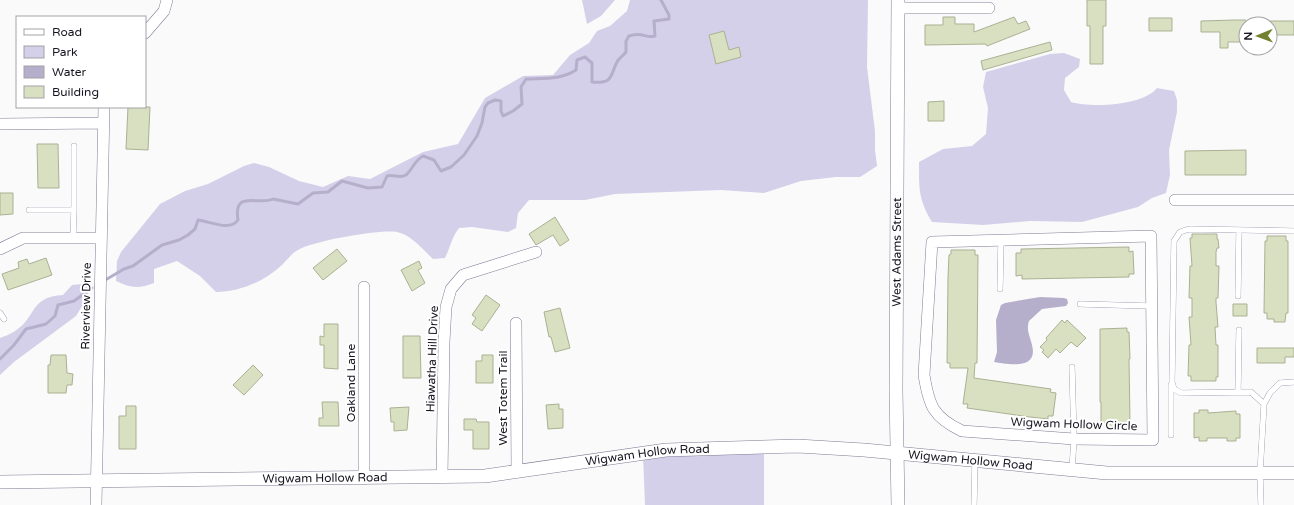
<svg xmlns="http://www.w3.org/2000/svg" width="1294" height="505" viewBox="0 0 1294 505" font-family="'Varela Round',sans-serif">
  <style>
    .green { fill: #d5d0e9 }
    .water { fill: #b6afcc }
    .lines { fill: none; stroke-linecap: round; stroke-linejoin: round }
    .stream { stroke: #b6afcc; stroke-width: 3 }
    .building { fill: #d8e0c1; stroke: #aab193 }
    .service-casing { stroke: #817a95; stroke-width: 6 }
    .minor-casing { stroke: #817a95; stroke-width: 12 }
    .tertiary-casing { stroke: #817a95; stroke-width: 14 }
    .service { stroke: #fff; stroke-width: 5.5 }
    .minor { stroke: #fff; stroke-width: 11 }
    .tertiary { stroke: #fff; stroke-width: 13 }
    .labels { text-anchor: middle; stroke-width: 4; stroke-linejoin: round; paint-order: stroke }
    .street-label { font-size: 12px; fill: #181520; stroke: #fff }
  </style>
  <rect width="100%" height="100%" fill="#fafafa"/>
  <path class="green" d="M582,0h33l-14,16 -14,8z
    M630,0h238l-1,67 8,64v19l2,16 -17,11h-24l-35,4 -37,12 -43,-3 -106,4 -30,6h-56l-11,13 -2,15 -8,4 -36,-5 -13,1c-7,9 -9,20 -14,30l-12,1c-10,-9 -21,-24 -36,-27 -17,-3 -84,9 -99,18 -6,3 -11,10 -16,15 -17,16 -42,27 -66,27l-16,-16 -23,-15 -23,8v14c-15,6 -24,5 -38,-2l1,-20 4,-9 39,-48 25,-13 23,-7 36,-18 10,-3 15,4 30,14 24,6 25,-11 22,3 53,-27 35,-8 27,-46 38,-22 30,-1 17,-20 19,-12 8,-12 13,-5 17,-15z
    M1064,53l16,6 -1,8 -14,11 -1,12 7,12c20,6 72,4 86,-14l17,3 3,9v12l-8,38 1,25 -4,18 -14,5 -14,9 -56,15 -52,-1 -47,4 -51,-3c-14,-23 -13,-35 -13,-60l24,-13 29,-3 14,-12 2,-26 -5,-21 3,-15 64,-18z
    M91,283l-4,15 -11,18 -62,46 -14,13v-37c5,-2 11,-4 15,-7 22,-14 14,-34 48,-36l9,-10z
    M764,447v58h-119l-2,-51z"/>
  <path class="water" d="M1040,297l24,1 3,1 1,4 -2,3 -24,3 -13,12c-3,10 1,15 3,24 7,26 -26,19 -38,17l3,-10 -1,-32 5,-15 4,-2z"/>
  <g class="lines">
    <path class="stream" d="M107,279l17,-10 9,-3 29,-21 17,-5 9,-5 7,-6 3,-9c11,1 32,12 40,0 -5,-31 21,-14 35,-21l25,5 15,-11 15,-1 14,-11 26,7 14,-1 5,-11c7,-2 12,3 19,-1 6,-5 9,-15 17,-19l11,4 7,11 10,-4 13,-12 13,-19 5,-13 3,-16 3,-4 7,-3 6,1v10l2,5 10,-5 9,-7 -1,-17 5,-8c17,-1 35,1 50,-9l1,-10 8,-3 7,6v19c22,2 18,-7 25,-20 2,-4 6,-6 9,-10v-11l3,-5c14,-5 16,3 26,0l-1,-15 15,-2v-4l-8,-15
      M0,359l14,-14 12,-16 20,-5 9,-8 3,-11 16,-4 18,-13"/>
  </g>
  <path class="building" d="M1087,0h19v26h-3v38h-13v-38h-3z
    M943,17h12v7h19v8l40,-15 4,7 8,-3 4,8 -43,17 -1,-2 -61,1v-20h18z
    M1149,18h23v13h-23z
    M1235,20h11v22h-18v6h-8v-16h-19v-11z
    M1270,21h24v14h-24z
    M724,31l5,19 10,-3 2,10 -25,7 -7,-29z
    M1050,42l2,8 -69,20 -2,-9z
    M944,101v20h-16v-19z
    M128,107h22l-2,43 -22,-1z
    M37,144h21l1,44h-21z
    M1246,150v25h-61v-24z
    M0,193h13v21l-13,1z
    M555,217l14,23 -9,6 -7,-11 -17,10 -7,-11z
    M1192,234h25v5h1l1,9h-2l-1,4v14h3l-1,32h-2v4l2,25h-3l1,18h2v32h-2v4h-25v-5h-3l1,-31h2l-2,-28h3v-19h-3l1,-32h2l-2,-28h2z
    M1267,236h19v5h2v72h-2l-1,9h-11v-3h-7v-6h-3l1,-72h2z
    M1129,247v5l4,-1 1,23h-5v3l-107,2v-4l-6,1v-23h5v-4z
    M337,249l10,12 -24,19 -10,-12z
    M951,250h24v5h3l-1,108h-2l-1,15 77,11 -1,3 6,1 -3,23h-5v3l-18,-2 -63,-9 1,-4h-5l5,-36h-18v-5h-3l1,-86 1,-22 2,-1z
    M46,258l6,17 -44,15 -6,-16 17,-6 -1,-6 9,-3 2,5z
    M419,261l3,7 -4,2 7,13 -13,8 -11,-21z
    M486,295l14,10 -18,26 -10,-7 4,-6 -4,-3z
    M1233,304h14v12h-14z
    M560,308l10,40 -15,4 -4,-15h-2l-5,-25z
    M1062,320l3,3 2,-3 19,18 -9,9 -6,-5 -11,11 -4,-4 -8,9 -6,-6 2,-2 -4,-3 7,-7 -1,-2z
    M324,324h14v45l-14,-1v-23h-4v-9l4,1z
    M1127,328v4h2l1,27h-1l1,64h-2v4h-23v-4h-4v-21h-1v-73z
    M403,336h17l1,42h-18z
    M1257,348h37v9h-9v6h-28z
    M51,355h15l1,18 6,1 -1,11h-5l-1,8h-18v-28h2z
    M482,355h11v28h-17v-22h6z
    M253,365l10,10 -19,20 -11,-10z
    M322,402h16l1,24h-20v-8h4z
    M559,404v5h4v19l-15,1 -2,-24z
    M126,406h10v43h-17v-33h7z
    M409,407l-2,23 -13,1v-9h-3l-1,-14z
    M1199,410h9v3l28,-2v3h4v24h-4v3h-9v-3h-20v3h-8v-4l-5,1v-25h5z
    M464,419h12l1,3h12v27h-16v-19h-9z"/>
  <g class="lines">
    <g class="service-casing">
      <path id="service" d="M29,210h45l-1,28
        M74,210v-64
        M1000,289l1,-49
        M1238,296l1,-66
        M1080,304l70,2
        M0,313l4,6
        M1072,367l2,72 -2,31
        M1238,392l1,-62
        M1264,404l-13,-12 -70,1 -7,-4 -2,-7 2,-141 6,-9 9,-3 105,2
        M1171,435v-50
        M974,505l1,-44
        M1261,505l-1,-32 4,-69 6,-11 10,-10 14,-1"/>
    </g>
    <g class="minor-casing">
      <path id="minor" d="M898,8h91
        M145,33l19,-22 3,-11
        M0,124l103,-1
        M1175,200h119
        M1151,236l2,204 -79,-1 -112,-8c-29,-14 -33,-25 -38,-56l8,-133z
        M0,249l23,-11h77
        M516,323l1,149
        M442,477l2,-135 2,-35 5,-18 12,-14 73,-23
        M364,479v-192
        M96,505l8,-398"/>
    </g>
    <g class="tertiary-casing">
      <g id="tertiary">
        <path id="s1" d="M0,482l485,-6 181,-26 132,-4 66,4 243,23h187"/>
        <path id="s2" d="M898,505l-2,-115 2,-390"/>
      </g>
    </g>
    <use href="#service" class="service"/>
    <use href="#minor" class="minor"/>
    <use href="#tertiary" class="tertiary"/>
  </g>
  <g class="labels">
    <g class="street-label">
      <text dy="4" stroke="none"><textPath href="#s2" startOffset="253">West Adams Street</textPath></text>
      <text transform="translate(86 306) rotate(-89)" y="4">Riverview Drive</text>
      <text transform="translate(432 359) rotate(-88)" y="4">Hiawatha Hill Drive</text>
      <text transform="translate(351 383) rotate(-90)" y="4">Oakland Lane</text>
      <text transform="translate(503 398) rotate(-90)" y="4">West Totem Trail</text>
      <text transform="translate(1074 424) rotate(2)" y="4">Wigwam Hollow Circle</text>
      <text dy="4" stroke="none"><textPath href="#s1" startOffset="649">Wigwam Hollow Road</textPath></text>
      <text dy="4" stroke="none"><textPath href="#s1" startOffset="973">Wigwam Hollow Road</textPath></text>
      <text dy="4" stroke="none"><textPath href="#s1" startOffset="325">Wigwam Hollow Road</textPath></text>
    </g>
  </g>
  <rect x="16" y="16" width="130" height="92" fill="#ffffff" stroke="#a3a1a6"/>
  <rect x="24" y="29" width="20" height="6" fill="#ffffff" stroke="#a3a1a6"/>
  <text x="52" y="36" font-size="12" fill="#181520">Road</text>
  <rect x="24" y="46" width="20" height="12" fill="#d5d0e9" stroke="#a3a1a6"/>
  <text x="52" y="56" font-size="12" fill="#181520">Park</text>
  <rect x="24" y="66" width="20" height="12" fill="#b6afcc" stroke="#a3a1a6"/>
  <text x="52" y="76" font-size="12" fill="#181520">Water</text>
  <rect x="24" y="86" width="20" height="12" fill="#d8e0c1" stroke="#a3a1a6"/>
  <text x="52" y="96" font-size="12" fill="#181520">Building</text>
  <g transform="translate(1258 36) rotate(269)"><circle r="19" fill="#ffffff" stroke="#a3a1a6"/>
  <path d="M0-3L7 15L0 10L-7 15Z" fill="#72812f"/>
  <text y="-6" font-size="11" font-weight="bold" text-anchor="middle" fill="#181520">N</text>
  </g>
</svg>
